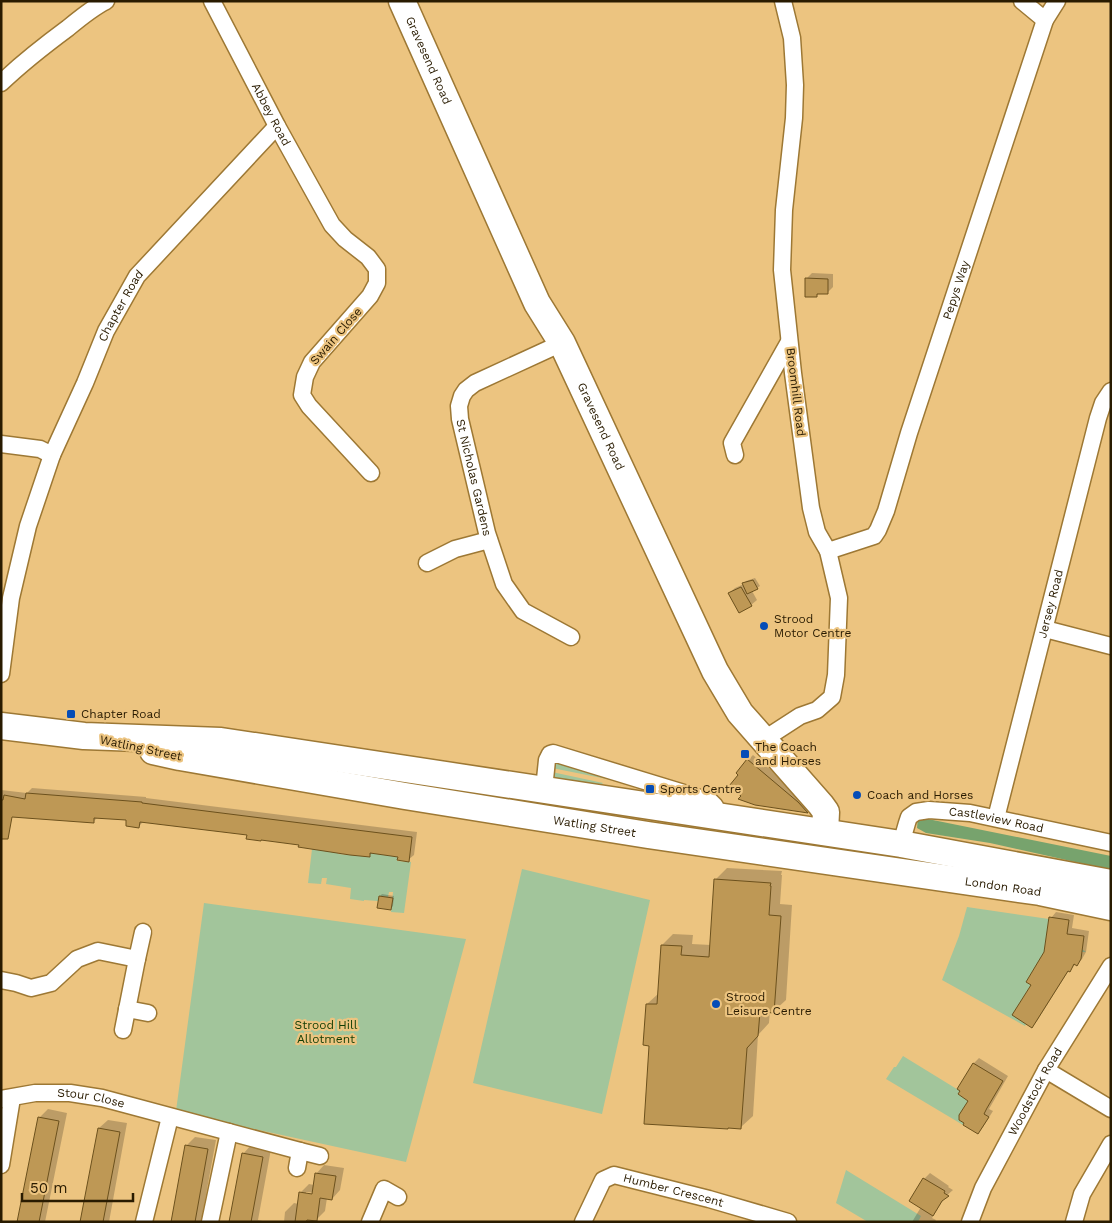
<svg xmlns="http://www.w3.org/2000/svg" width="1112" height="1223" viewBox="0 0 1112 1223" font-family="'Work Sans',sans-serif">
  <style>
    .green { fill: #a2c59b }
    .forest { fill: #77a36d }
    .shadow { fill: #0003; fill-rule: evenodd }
    .building { fill: #be9855; stroke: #6c511d }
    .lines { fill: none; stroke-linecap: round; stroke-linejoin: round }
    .street-casing { stroke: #9d7834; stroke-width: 19 }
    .primary-casing { stroke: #9d7834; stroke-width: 29 }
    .street { stroke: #fff; stroke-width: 16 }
    .primary { stroke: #fff; stroke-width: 26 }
    .poi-dot { fill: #064db7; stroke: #ecc480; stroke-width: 2 }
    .labels { text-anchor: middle; stroke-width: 4.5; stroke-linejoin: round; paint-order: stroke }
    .street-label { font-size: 12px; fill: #291b00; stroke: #ecc480 }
    .poi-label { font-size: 12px; fill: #291b00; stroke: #ecc480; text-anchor: start }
    .park-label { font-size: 12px; fill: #0f3c03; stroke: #ecc480 }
  </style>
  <rect width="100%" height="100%" fill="#ecc480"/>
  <path class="green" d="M555,762l62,19 -65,-13z
    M552,772l51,11 -2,2h-23l-22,-5z
    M352,842l3,13 14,2 2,-7 27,4 -1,7 14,1 -7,51 -13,-1 2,-20h-4l-1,5 -9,-1 -1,5 -14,-1v1l-14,-2 1,-11 -25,-4 1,-6h-5l-1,6 -13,-1 4,-34 26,2v3l12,1z
    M522,869l128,31 -48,214 -129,-31z
    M204,903l262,36 -60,223 -198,-43 -32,-8z
    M967,907l82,12 -3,25 36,5 4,3h-7l-53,30 5,3 -5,8v31l-1,2 -83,-46 17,-44z
    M903,1056l57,35 -2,3 12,8 -11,16v2l5,3 -1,2 -77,-46 8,-12h2z
    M846,1170l75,46 -3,6h-50l-32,-19z"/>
  <path class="forest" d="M918,817l193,39v14l-121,-27 -64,-10 -9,-5z"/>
  <path class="shadow" d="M812,273l21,1v13l-5,5h-8l-4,4 -10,-17z
    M755,578l5,8 -8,5 5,9 -6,5 -22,-12 6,-5 9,-4 2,-3z
    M753,755l50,41 10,11 -5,5 -53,-8 -12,-9 -3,-21 8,-14z
    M32,788l114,9v1l271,34 -3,23 -6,5 -9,-4 -26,-4 -4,4 -69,-12 -52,-11 -104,-12 -5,5 -11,-7 -30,-2 -5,5 -81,-6 -11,3v-29l26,3z
    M727,868l55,3 -1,4h1l-2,29 12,1 -6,95 -12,11h-4l-1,12 -11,12 -5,81 -12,11 -91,-83 -3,-40 12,-11 3,-48 11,-11 20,1 -1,9 19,1 5,-66z
    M382,894l12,2 -1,10 -3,3 -10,-13z
    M1056,912l18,3 -2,13 17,3 -3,21 -4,7 -13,11 -32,51 -5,5v-41l13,-33 6,-34z
    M979,1058l29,18 -19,33 4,2 -10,16 -5,6 -8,-33 -11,-12 15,-25z
    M48,1109l19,4 -22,109h-26l20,-104z
    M108,1120l19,3 -18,99h-28l18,-94z
    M195,1137l21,3 -15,82h-28l14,-77z
    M251,1145l20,4 -13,71 9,2h-37l13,-68z
    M324,1165l20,3 -4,22 -8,9 -5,-1 -2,13 -9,9 -2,-1 -1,3h-29l1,-10 9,-9 5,1 1,-11 9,-9 5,1 2,-11zM306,1192l12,1v3l-12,-2z
    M930,1173l19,13 -1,1 5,3 -8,7 -13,21 4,2 -1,2h-23l9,-15 -11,-6 14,-22z"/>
  <path class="building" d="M805,278l23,1v15h-11v3h-12z
    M753,580l5,9 -11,5 -5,-11z
    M741,587l11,19 -13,7 -11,-20z
    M747,759l51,43 10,11 -53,-8 -17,-6 3,-3 -12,-10 9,-11 -2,-2z
    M26,793l116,9v1l270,34 -3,25 -12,-2 1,-3 -28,-4v4l-20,-2 -52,-8 1,-2 -38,-5v1l-15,-2 1,-4 -107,-13 -1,6 -13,-2v-6l-32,-2v5l-82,-6 -4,22h-7v-39h2l1,-5 21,4z
    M714,879l57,4 -1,3h1l-2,29 12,1 -7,97 -14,-1 -2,24 -11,12 -6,81 -13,-1v1l-84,-5 5,-78 -6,-1 3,-41h11l4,-59 21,1 -1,9 28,2z
    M379,896l14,2 -2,12 -14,-2z
    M1049,917l20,3 -2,14 17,2 -3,23 -4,7 -3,-2 -4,8 -2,-1 -36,57 -20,-13 19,-30 -5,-3 18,-30z
    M973,1063l30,18 -16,27 -3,6 5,3 -11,17 -15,-9 1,-2 -5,-3v-5l9,-14 -10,-7 2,-3 -3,-2z
    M38,1117l21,4 -20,101h-22z
    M98,1128l22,4 -17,90h-23z
    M185,1145l23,4 -13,73h-24z
    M242,1153l21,4 -12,65h-22z
    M315,1173l21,3 -4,24 -12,-2 -3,23 -10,-1 -1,2h-11l4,-30 13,2z
    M923,1178l22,13 -1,2 5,3 -7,5 -9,15 -24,-15z"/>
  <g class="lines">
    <g class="street-casing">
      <g id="street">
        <path id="s1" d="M212,1l65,125 55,99 13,14 23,18 9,12v14l-7,13 -58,66 -7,15 -3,18 7,11 62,67"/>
        <path d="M1022,1l23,19"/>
        <path d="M1,83c21,-20 44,-38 67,-55 12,-10 24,-20 38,-27"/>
        <path id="s2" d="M562,343l-87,40 -9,7 -4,6 -3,10 1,13 27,114 17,51 19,27 48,26"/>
        <path d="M1,444l39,5 12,6"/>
        <path d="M735,455l-3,-12 57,-101"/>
        <path id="s3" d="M828,551l46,-15 4,-6 8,-19 23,-78 136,-413 12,-19"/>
        <path d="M427,563l28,-14 34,-9"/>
        <path d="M1045,629l66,17"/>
        <path id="s4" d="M1,674l10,-76 17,-72 24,-71 33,-72 21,-52 31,-55 140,-150"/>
        <path d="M763,740l37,-24 17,-6 15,-13 4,-22 3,-77 -11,-47 -11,-19 -6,-24 -18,-135 -11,-103 2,-60 10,-92 1,-33 -3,-47 -9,-37"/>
        <path d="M544,789l3,-29 3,-6 3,-1 157,48 5,5v10"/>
        <path id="s5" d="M996,818l102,-400 5,-15 8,-12"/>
        <path id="s6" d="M901,844l6,-21 2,-6 7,-5 13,-2 41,3 141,30"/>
        <path d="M137,959l6,-27"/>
        <path d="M1,980l15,3 15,5 20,-5 26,-24 21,-8 39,8 -14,71"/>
        <path d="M127,1009l21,4"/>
        <path d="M1046,1070l65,39"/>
        <path id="s7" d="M1,1099l34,-6h35l32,5 198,53 -3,17"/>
        <path d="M300,1151l20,5"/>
        <path d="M1,1165l11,-67"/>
        <path d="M144,1222l26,-105"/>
        <path d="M210,1222l19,-90"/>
        <path d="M370,1222l14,-33 14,8"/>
        <path id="s8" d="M583,1222l20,-42 11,-5 95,24 79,23"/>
        <path id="s9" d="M970,1222l13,-34 63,-118 65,-104"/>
        <path d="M1074,1222l8,-28 29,-50"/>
      </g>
    </g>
    <g class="primary-casing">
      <g id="primary">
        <path id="s10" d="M402,1l135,302 25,40 153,328 25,42 81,92 5,7 -1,20"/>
        <path d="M1,726l83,10 137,5 680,103 210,39"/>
        <path id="s11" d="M153,751l27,6 225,39 243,39 392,57 71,15"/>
      </g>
    </g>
    <use href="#street" class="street"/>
    <use href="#primary" class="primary"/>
  </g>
  <g class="poi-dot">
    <circle cx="764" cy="626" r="5"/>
    <rect x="66" y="709" width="10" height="10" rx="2.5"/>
    <rect x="740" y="749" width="10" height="10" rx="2.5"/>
    <rect x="645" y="784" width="10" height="10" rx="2.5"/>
    <circle cx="857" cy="795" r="5"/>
    <circle cx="716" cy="1004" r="5"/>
  </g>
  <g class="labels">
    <g class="street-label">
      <text dy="4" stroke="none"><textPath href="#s10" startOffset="65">Gravesend Road</textPath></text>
      <text dy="4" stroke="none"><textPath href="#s1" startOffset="128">Abbey Road</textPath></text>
      <text dy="4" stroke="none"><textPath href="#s3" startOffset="308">Pepys Way</textPath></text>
      <text dy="4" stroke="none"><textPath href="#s4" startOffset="390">Chapter Road</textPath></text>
      <text transform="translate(336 336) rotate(-49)" y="4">Swain Close</text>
      <text transform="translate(796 392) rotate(83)" y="4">Broomhill Road</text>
      <text dy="4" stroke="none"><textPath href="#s10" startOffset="470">Gravesend Road</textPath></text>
      <text dy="4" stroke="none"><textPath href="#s2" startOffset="198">St Nicholas Gardens</textPath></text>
      <text dy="4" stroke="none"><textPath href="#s5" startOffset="221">Jersey Road</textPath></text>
      <text transform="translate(141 748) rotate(12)" y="4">Watling Street</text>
      <text dy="4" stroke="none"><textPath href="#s6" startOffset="118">Castleview Road</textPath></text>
      <text dy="4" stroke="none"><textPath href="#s11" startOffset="448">Watling Street</textPath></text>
      <text dy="4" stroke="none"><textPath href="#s11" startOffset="861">London Road</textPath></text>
      <text dy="4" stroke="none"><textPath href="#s9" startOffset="146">Woodstock Road</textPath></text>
      <text dy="4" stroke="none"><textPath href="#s7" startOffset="91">Stour Close</textPath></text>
      <text dy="4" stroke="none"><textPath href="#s8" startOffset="120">Humber Crescent</textPath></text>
    </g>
    <g class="poi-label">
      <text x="774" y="623">Strood<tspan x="774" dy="14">Motor Centre</tspan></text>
      <text x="81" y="718">Chapter Road</text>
      <text x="755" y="751">The Coach<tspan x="755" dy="14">and Horses</tspan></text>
      <text x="660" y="793">Sports Centre</text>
      <text x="867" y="799">Coach and Horses</text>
      <text x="726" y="1001">Strood<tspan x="726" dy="14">Leisure Centre</tspan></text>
    </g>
    <g class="park-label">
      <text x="326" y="1029">Strood Hill<tspan x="326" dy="14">Allotment</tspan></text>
    </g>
  </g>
  <rect width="1112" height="1223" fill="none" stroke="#291b00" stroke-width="5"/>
  <path d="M22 1193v8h111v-8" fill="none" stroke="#291b00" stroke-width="2.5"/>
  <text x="30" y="1193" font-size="15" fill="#291b00" stroke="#ecc480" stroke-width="4" paint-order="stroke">50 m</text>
</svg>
